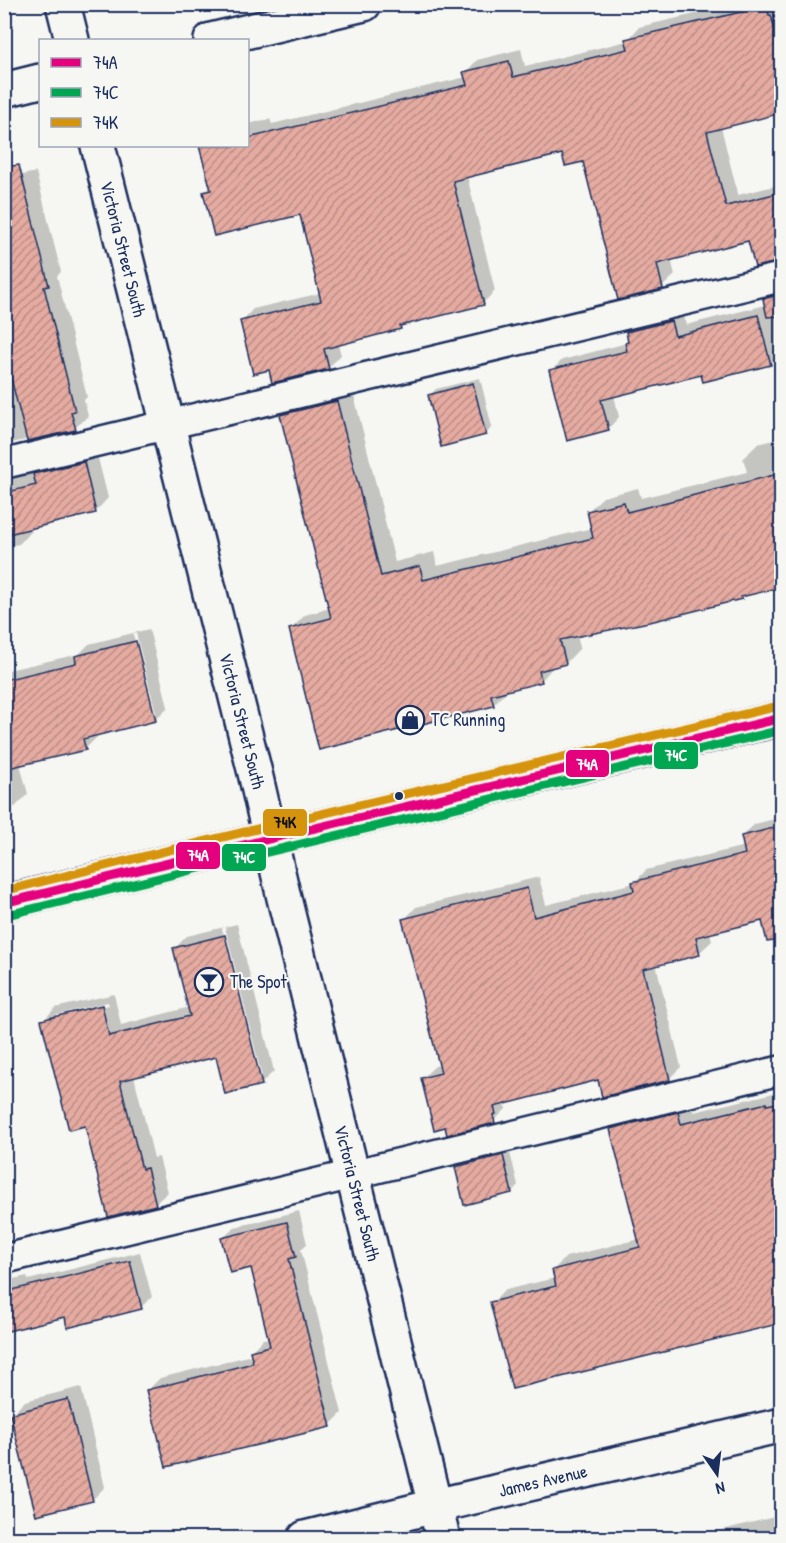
<svg xmlns="http://www.w3.org/2000/svg" width="786" height="1543" viewBox="0 0 786 1543" font-family="'Patrick Hand',sans-serif">
  <style>
    .shadow { fill: #0003; fill-rule: evenodd }
    .building { fill: url(#building-hatch); stroke: #1b2f5e; stroke-width: 1.5 }
    .lines { fill: none; stroke-linecap: round; stroke-linejoin: round }
    .lane-casing { stroke: #1b2f5e; stroke-width: 33 }
    .street-casing { stroke: #1b2f5e; stroke-width: 38 }
    .secondary-casing { stroke: #1b2f5e; stroke-width: 38 }
    .lane { stroke: #f6f6f2; stroke-width: 28 }
    .street { stroke: #f6f6f2; stroke-width: 33 }
    .secondary { stroke: #f6f6f2; stroke-width: 33 }
    .bus-1-casing { stroke: #f6f6f2; stroke-width: 14 }
    .bus-2-casing { stroke: #f6f6f2; stroke-width: 14 }
    .bus-3-casing { stroke: #f6f6f2; stroke-width: 14 }
    .bus-1 { stroke: #e5007d; stroke-width: 9 }
    .bus-2 { stroke: #00a651; stroke-width: 9 }
    .bus-3 { stroke: #d6940e; stroke-width: 9 }
    .bus-dot { fill: #1b2f5e; stroke: #f6f6f2; stroke-width: 2 }
    .labels { text-anchor: middle; stroke-width: 4.5; stroke-linejoin: round; paint-order: stroke }
    .street-label { font-size: 18px; fill: #1b2f5e; stroke: #f6f6f2 }
    .poi-label { font-size: 18px; fill: #1b2f5e; stroke: #f6f6f2; text-anchor: start }
    .line-badge { stroke: #f6f6f2; stroke-width: 2 }
    .badge-label { font-size: 16px; text-anchor: middle; font-weight: bold; fill: #fff }
    .pale-badge-label { font-size: 16px; text-anchor: middle; font-weight: bold; fill: #111 }
  </style>
  <defs>
    <pattern id="building-hatch" width="6" height="6" patternUnits="userSpaceOnUse" patternTransform="scale(1.5)"><rect width="6" height="6" fill="#e5aba1"/><path d="M-1 1l2-2M0 6l6-6M5 7l2-2" fill="none" stroke="#b98c86"/></pattern>
  </defs>
  <rect width="100%" height="100%" fill="#f6f6f2"/>
  <filter id="ink" filterUnits="userSpaceOnUse"><feTurbulence type="fractalNoise" baseFrequency=".0167" numOctaves="2"/><feDisplacementMap in="SourceGraphic" scale="12" xChannelSelector="R" yChannelSelector="G"/><feConvolveMatrix kernelMatrix="1 2 1 2 8 2 1 2 1" color-interpolation-filters="sRGB"/></filter>
  <g filter="url(#ink)">
    <path class="shadow" d="M738,4h44v108l-61,15 17,68 44,-11v76l-33,-21 -78,20 4,16 -13,12 -78,-127 -21,-8 -96,24 28,115 -12,12 -77,20 -6,5 -62,16 3,11 -12,12 -59,1 -29,-46 12,-13 68,-16 -20,-80 -97,-20 7,-7 -10,-40h47v-22l22,-5 2,5 194,-47 -1,-4 12,-13 44,-11 4,17 102,-25 12,-14z
      M36,172l25,100 -4,4 30,121 -3,3 4,16 -13,12 -71,17v-82l5,-1 -5,-183z
      M782,286v51l-4,1 3,15 -11,11 -68,9 -88,22 5,22 -11,12 -57,-58 11,-11 65,-17 3,-2 -3,-9 12,-11 43,-11 4,15 80,-20 -2,-6 12,-12z
      M480,378l12,49 -6,7 -56,-39 6,-6z
      M352,387l43,175 39,-10 3,14 155,-38 -4,-17 15,-14 35,-9 3,10 106,-26 -4,-14 15,-14 24,-6v148l-205,49 3,13 -14,15 -11,2 -14,16 -33,9 -15,15 -202,-76 14,-14 25,-7 -48,-193 14,-15z
      M96,450l12,48 -12,13 -65,16 1,4 -13,13 -15,3v-85z
      M149,629l19,78 -13,13 -58,14 1,2 -13,13 -65,15 8,30 -13,13 -11,2v-138l75,-17 10,-10zM136,633l20,80h-3l-20,-79z
      M782,817v155l-14,-54 -58,14 2,9 -13,12 -43,11 25,103 -12,12h-70l-94,24 1,6 -12,12 -48,4 -24,-47 13,-12 5,-1 -36,-145 12,-13 123,-30 7,28 88,-22 12,-13 99,-24 -3,-10 13,-12z
      M237,924l37,147 -12,12 -45,-28 -83,21 20,82 5,-1 9,35 -13,12 -69,-80 -43,-103 12,-13 59,-14 7,31 69,-18 -15,-59 12,-12zM225,927l37,150h-3l-37,-149zM108,1002l1,3 -54,13v-3z
      M782,1091v232l-290,-20 13,-13 50,-12 -2,-8 13,-13 73,-18 -27,-110 13,-13 65,-15 4,11z
      M509,1149l9,36 -6,7 -56,-25 7,-7z
      M299,1211l8,33 -6,6 41,163 -12,12 -182,-35 12,-12 92,-23 -1,-4 12,-12 7,-1 -18,-72 -29,-28 12,-11z
      M140,1252l12,45 -11,10 -75,8 -62,16v-50l23,-5 1,4z
      M81,1387l24,100 -13,13 -80,-86 13,-13z
      M782,1515v23h-100l28,-6v1z"/>
    <path class="building" d="M767,6l2,9h2l11,42v56l-75,19 19,74 56,-14v69l-27,6 -7,-26 -91,23 6,25 -45,11 -35,-138 -18,4 -3,-12 -109,27 31,124 -84,21 1,3 -77,20 5,20 -57,14 -3,-13 -16,4 -13,-53 81,-20 -21,-86 -86,21 -11,-44 8,-2 -12,-44h49v-8l219,-53 -4,-13 46,-11 4,16 115,-28 -3,-10z
      M19,165l30,121 -5,1 31,124 -4,1 5,18 -49,11 -23,-90v-184z
      M782,294v22l-15,1 -4,-18z
      M758,315l13,50 -68,17 -2,-7 -100,25 8,30 -42,11 -18,-71 78,-19 -2,-8 3,-1 -2,-10 45,-11 4,15z
      M473,383l13,52 -45,12 -13,-52z
      M337,401l44,175 39,-10 3,14 170,-42 -6,-27 37,-9 3,10 155,-39v114l-41,10 1,2 -88,22 -94,19 6,24 -27,7 3,11 -51,13 3,11 -175,44 -30,-121 42,-11 -51,-203z
      M84,462l12,51 -92,22v-42l32,-8 -3,-11z
      M136,641l20,80 -73,18 3,11 -82,19v-89l72,-17 -1,-7z
      M782,826v114l-15,2 -5,-21 -66,16 4,18 -57,14 27,111 -68,17 -4,-17 -104,27 2,7 -3,1 2,8 -48,12 -2,-8 -11,3 -13,-52 20,-5 -39,-154 125,-31 7,29 100,-26 -2,-9 113,-28 -4,-18z
      M225,935l37,150 -37,9 -9,-37 -96,24 22,88 5,-1 9,37 -48,12 -23,-91 -16,4 -28,-110 61,-15 7,31 81,-20 -17,-68z
      M782,1102v221l-270,66 -22,-87 66,-16 -4,-16 88,-23 -30,-118 68,-17 3,12 86,-21v2z
      M503,1155l9,38 -48,12 -9,-38z
      M287,1222l9,35 -7,2 42,168 -165,40 -20,-77 107,-27 -3,-12 20,-5 -19,-78 -21,5 -9,-35z
      M130,1261l12,48 -75,19 -2,-11 -61,15v-40z
      M68,1399l25,102 -57,14 -26,-101z"/>
    <g class="lines">
      <g class="lane-casing">
        <path id="lane" d="M4,464l778,-187
          M4,1259l778,-189"/>
      </g>
      <g class="street-casing">
        <path id="street" d="M211,40l153,-36
          M4,90l36,-9
          M305,1538l130,-32 347,-81"/>
      </g>
      <g class="secondary-casing">
        <path id="secondary" d="M63,4l9,36
          M98,146l157,627 29,125 159,640
          M4,903l201,-49 577,-136"/>
      </g>
      <use href="#lane" class="lane"/>
      <use href="#street" class="street"/>
      <use href="#secondary" class="secondary"/>
      <g class="bus-1-casing">
        <path id="bus-1" d="M4,903l201,-49 577,-136"/>
      </g>
      <g class="bus-2-casing">
        <path id="bus-2" d="M7,915l201,-49 574,-136"/>
      </g>
      <g class="bus-3-casing">
        <path id="bus-3" d="M4,891l198,-49 577,-136"/>
      </g>
      <use href="#bus-1" class="bus-1"/>
      <use href="#bus-2" class="bus-2"/>
      <use href="#bus-3" class="bus-3"/>
    </g>
  </g>
  <defs>
    <g id="shop-ring" transform="scale(1.5)"><circle r="9.5" fill="#f6f6f2" stroke="#1b2f5e" stroke-width="1.5"/><path d="M-5-2.5h2.3a2.7 3.5 0 0 1 5.4 0H5L5.5 6h-11ZM-1.5-2.5h3a1.5 2.3 0 0 0-3 0Z" fill="#1b2f5e"/></g>
    <g id="bar-ring" transform="scale(1.5)"><circle r="9.5" fill="#f6f6f2" stroke="#1b2f5e" stroke-width="1.5"/><path d="M-6-5H6L.8 .8V4.5H3.5V6h-7V4.5H-.8V.8Z" fill="#1b2f5e"/></g>
  </defs>
  <g fill-rule="evenodd">
    <use href="#shop-ring" x="410" y="720"/>
    <use href="#bar-ring" x="209" y="982"/>
  </g>
  <circle class="bus-dot" cx="399" cy="796" r="5"/>
  <g class="labels">
    <g class="street-label">
      <text transform="translate(123 249) rotate(76)" y="6">Victoria Street South</text>
      <text transform="translate(242 721) rotate(76)" y="6">Victoria Street South</text>
      <text transform="translate(357 1193) rotate(76)" y="6">Victoria Street South</text>
      <text transform="translate(543 1481) rotate(-13)" y="6">James Avenue</text>
    </g>
    <g class="poi-label">
      <text x="431" y="726">TC Running</text>
      <text x="230" y="988">The Spot</text>
    </g>
  </g>
  <g class="line-badge">
    <rect x="653" y="741" width="46" height="29" rx="6" fill="#00a651"/>
    <rect x="565" y="749" width="45" height="29" rx="6" fill="#e5007d"/>
    <rect x="262" y="808" width="46" height="29" rx="6" fill="#d6940e"/>
    <rect x="175" y="841" width="46" height="29" rx="6" fill="#e5007d"/>
    <rect x="221" y="843" width="46" height="29" rx="6" fill="#00a651"/>
  </g>
  <g class="badge-label">
    <text x="676" y="761">74C</text>
    <text x="587" y="770">74A</text>
    <text x="198" y="861">74A</text>
    <text x="244" y="863">74C</text>
  </g>
  <g class="pale-badge-label">
    <text x="285" y="828">74K</text>
  </g>
  <rect width="786" height="1543" fill="none" stroke="#f6f6f2" stroke-width="24"/>
  <rect x="12" y="12" width="762" height="1519" fill="none" stroke="#1b2f5e" stroke-width="2" filter="url(#ink)"/>
  <rect x="39" y="39" width="210" height="108" fill="#f6f6f2" stroke="#9ea6b7" stroke-width="1.5"/>
  <rect x="51" y="58" width="30" height="9" fill="#e5007d" stroke="#9ea6b7" stroke-width="1.5"/>
  <text x="93" y="69" font-size="18" fill="#1b2f5e">74A</text>
  <rect x="51" y="88" width="30" height="9" fill="#00a651" stroke="#9ea6b7" stroke-width="1.5"/>
  <text x="93" y="99" font-size="18" fill="#1b2f5e">74C</text>
  <rect x="51" y="118" width="30" height="9" fill="#d6940e" stroke="#9ea6b7" stroke-width="1.5"/>
  <text x="93" y="129" font-size="18" fill="#1b2f5e">74K</text>
  <g transform="translate(717 1474) rotate(166)" stroke="#f6f6f2" stroke-width="4.5" paint-order="stroke">
  <path d="M0-4.5L10 22L0 15L-10 22Z" fill="#1b2f5e"/>
  <text y="-9" font-size="16" font-weight="bold" text-anchor="middle" fill="#1b2f5e">N</text>
  </g>
</svg>
